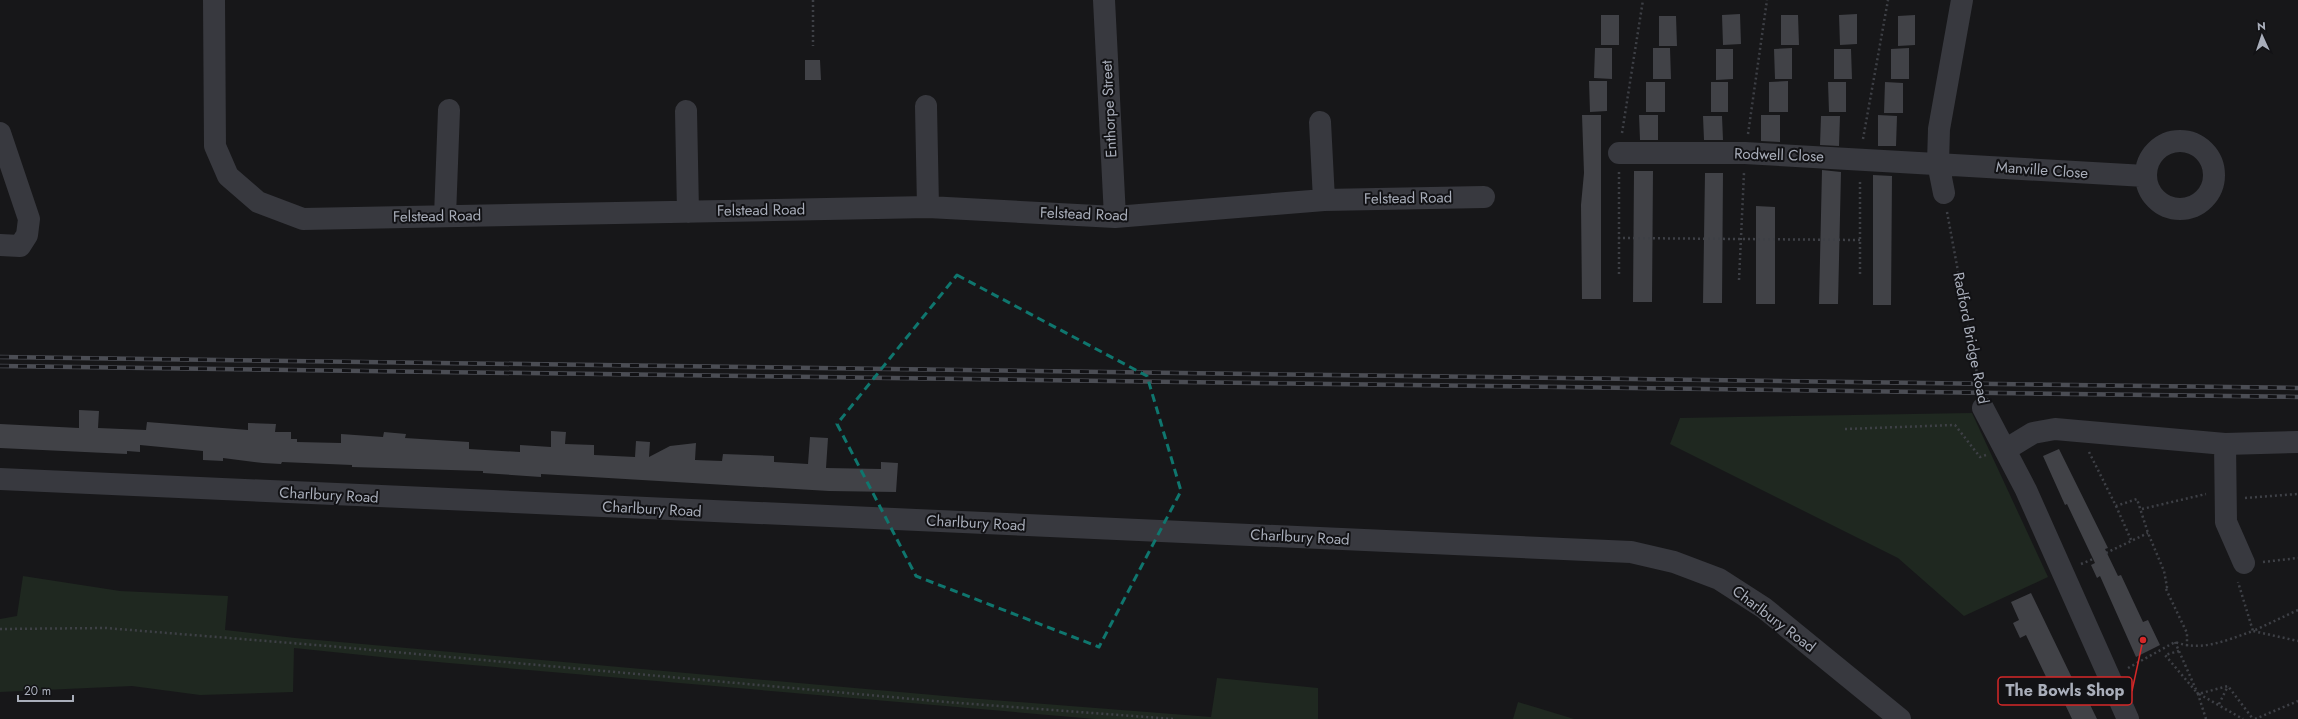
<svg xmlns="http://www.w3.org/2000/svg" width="2298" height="719" viewBox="0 0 2298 719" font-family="Jost,sans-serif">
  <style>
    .green { fill: #1f2820 }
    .building { fill: #414247 }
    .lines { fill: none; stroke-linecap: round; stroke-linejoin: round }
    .path { stroke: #3e4046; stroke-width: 2.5; stroke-dasharray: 2 3; stroke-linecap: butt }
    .minor { stroke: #38393f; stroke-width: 22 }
    .rail-casing { stroke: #4b4d54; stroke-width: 4.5 }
    .rail { stroke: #121215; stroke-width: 3; stroke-dasharray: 9; stroke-linecap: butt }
    .marked { fill: none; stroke: #0f766e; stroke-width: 3; stroke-dasharray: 8 5; stroke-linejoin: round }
    .labels { text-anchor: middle; stroke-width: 4; stroke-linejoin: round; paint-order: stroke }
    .street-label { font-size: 15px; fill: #a9aeba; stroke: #121215 }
    .leader { fill: none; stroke: #d62828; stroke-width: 1.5 }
    .callout-dot { fill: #d62828; stroke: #121215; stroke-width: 1.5 }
    .callout { fill: #121215; stroke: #d62828; stroke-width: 1.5 }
    .callout-label { font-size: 16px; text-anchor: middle; font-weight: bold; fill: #a9aeba }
  </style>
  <rect width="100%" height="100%" fill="#171719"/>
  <path class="green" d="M1972,413l76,164 -84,39 -66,-58 -228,-114 10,-26z
    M23,576l97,15 108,5 -3,34 70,8 672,60 244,19 6,-39 101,10v31h-223l-704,-61 -97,-10 -1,44 -93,3 -68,-9 -132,6v-73l17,-3z
    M1518,702l56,17h-61z"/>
  <path class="building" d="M1740,14l1,30 -18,1 -1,-30z
    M1857,14v30l-17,1 -1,-30z
    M1601,15h18v30h-18z
    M1781,15h17l1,30h-18z
    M1915,15v30l-17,1v-30z
    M1659,16h17l1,30h-18z
    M1595,48h17v31l-18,-1z
    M1653,48h17l1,31h-18z
    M1792,48v31h-17l-1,-30z
    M1909,48v31h-18v-30z
    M1716,49h17v30l-17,1z
    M1834,49h17l1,30h-18z
    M805,60h15l1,20h-16z
    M1589,81h18v30l-17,1z
    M1788,81v31h-19v-30z
    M1646,82h19v30h-19z
    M1711,82h17v30h-17z
    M1828,82h18v30h-17z
    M1885,82l18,1v30h-19z
    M1582,115h19v184h-19l-1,-94 3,-32z
    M1639,115h19v25h-18z
    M1761,115h19v27l-19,-1z
    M1878,115l19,1 -1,30h-18z
    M1703,116h19l1,24h-19z
    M1821,116h19l-1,30 -19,-1z
    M1822,170l19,2 -3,132h-19z
    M1634,171h19l-1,131h-19z
    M1705,173h18l-1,130h-19z
    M1873,175l19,1 -1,129h-18z
    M1756,206l19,1v97h-19z
    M79,410l20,1 -1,17 48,2 1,-8 101,8v-7l28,1 -1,8h16v7h6v3l44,1v-9l42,3 1,-5 22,2 -1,4 64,4v7l51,3v-7l31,2v-16l15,1 -1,12 29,1v10l41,2 1,-16 14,1 -1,15 21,-11 26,-3 -1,17 27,1 1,-7 51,2v6l34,2 2,-27 18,1 -2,30 55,1v-7l17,1 -2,29 -67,-1 -288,-17v3l-58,-4v-2l-131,-4v-2l-70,-3 -1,2 -18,-1 -40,-5v3l-20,-1v-9l-63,-6v7l-13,-1v3l-127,-6v-24l79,4z
    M2059,449l49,99 -3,1 13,27 3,-1 22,47 5,-2 12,25 -24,12 -36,-81 -3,2 -6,-13 4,-2 -28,-59 -2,1 -22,-49z
    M2031,593l42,87 4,-2 20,41h-25l-19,-40 -5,2 -22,-46 -6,3 -7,-15 6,-3 -8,-18z"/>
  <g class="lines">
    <path class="path" d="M813,0v46
      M1622,133l21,-133
      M1748,134l19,-134
      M1863,139l25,-139
      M1619,172v105
      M1947,212l33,178
      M1618,238l242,2
      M1860,274v-94
      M1739,280l5,-107
      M1845,429l110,-4 25,32 6,-2
      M2089,452l27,54 21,-7 11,34 16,38 3,16h-2l22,46v14
      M2245,498l53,-4
      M2116,506l16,36
      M2142,509l64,-15
      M2106,553l42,-20
      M2263,562l35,-4
      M2081,564l12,-5
      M2298,610l-45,21 45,10
      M0,629l106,-1 222,18 618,56 227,17
      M2175,642l23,52 30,-8 25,33
      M2179,651l-14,4 33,39 8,25
      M2128,668l47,-26c27,10 52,-2 78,-11l-15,-49
      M2199,694l44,25
      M2219,704l9,-18
      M2255,719l43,-18"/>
    <path class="minor" d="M214,0l1,146 13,30 30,26 45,17 625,-12 187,10 209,-17 160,-3
      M1104,0l11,217
      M926,106l2,101
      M686,111l2,101
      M1320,122l4,78
      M0,133l29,86 -2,16 -7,11 -20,-1
      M2146 175a34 34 0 1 1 68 0a34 34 0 1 1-68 0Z
      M1619,153h126l400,23
      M1944,193l-6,-30 1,-34 23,-129
      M445,216l4,-106
      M1983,408l43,82 102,229
      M2225,444l1,78 18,41
      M2005,450l28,-17 22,-4 170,15 73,-2
      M0,479l1631,73 43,10 45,17 45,29 136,111"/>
    <g class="rail-casing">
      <path id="rail" d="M0,357l2298,31
        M0,366l2298,31"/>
    </g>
    <use href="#rail" class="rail"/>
  </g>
  <path class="marked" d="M957,275l190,101 34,115 -82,156 -183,-71 -79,-152z"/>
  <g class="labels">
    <g class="street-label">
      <text transform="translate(1109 109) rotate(-93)" y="5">Enthorpe Street</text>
      <text transform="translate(1779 155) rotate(2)" y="5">Rodwell Close</text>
      <text transform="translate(2042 170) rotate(4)" y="5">Manville Close</text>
      <text transform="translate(1408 198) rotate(-1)" y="5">Felstead Road</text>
      <text transform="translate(761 210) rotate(-1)" y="5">Felstead Road</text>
      <text transform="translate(1084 214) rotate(2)" y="5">Felstead Road</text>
      <text transform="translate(437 216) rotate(-1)" y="5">Felstead Road</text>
      <text transform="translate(1971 338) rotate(79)" y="5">Radford Bridge Road</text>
      <text transform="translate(329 495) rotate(3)" y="5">Charlbury Road</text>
      <text transform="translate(652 509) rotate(3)" y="5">Charlbury Road</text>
      <text transform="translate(976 523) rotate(3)" y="5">Charlbury Road</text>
      <text transform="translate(1300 537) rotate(3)" y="5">Charlbury Road</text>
      <text transform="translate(1774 619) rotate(37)" y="5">Charlbury Road</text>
    </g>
  </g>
  <path class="leader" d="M2143 640L2132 691"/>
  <circle class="callout-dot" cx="2143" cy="640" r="4"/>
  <rect class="callout" x="1998" y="677" width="134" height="28" rx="4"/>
  <g class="callout-label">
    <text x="2065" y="696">The Bowls Shop</text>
  </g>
  <g transform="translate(2262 36) rotate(357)" stroke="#121215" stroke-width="3" paint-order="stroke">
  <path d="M0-3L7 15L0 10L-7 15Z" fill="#a9aeba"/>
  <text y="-6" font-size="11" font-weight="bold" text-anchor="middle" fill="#a9aeba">N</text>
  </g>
  <path d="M18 695v6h55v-6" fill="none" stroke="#a9aeba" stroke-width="2"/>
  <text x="24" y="695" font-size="12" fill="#a9aeba" stroke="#121215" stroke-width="3" paint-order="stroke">20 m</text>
</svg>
